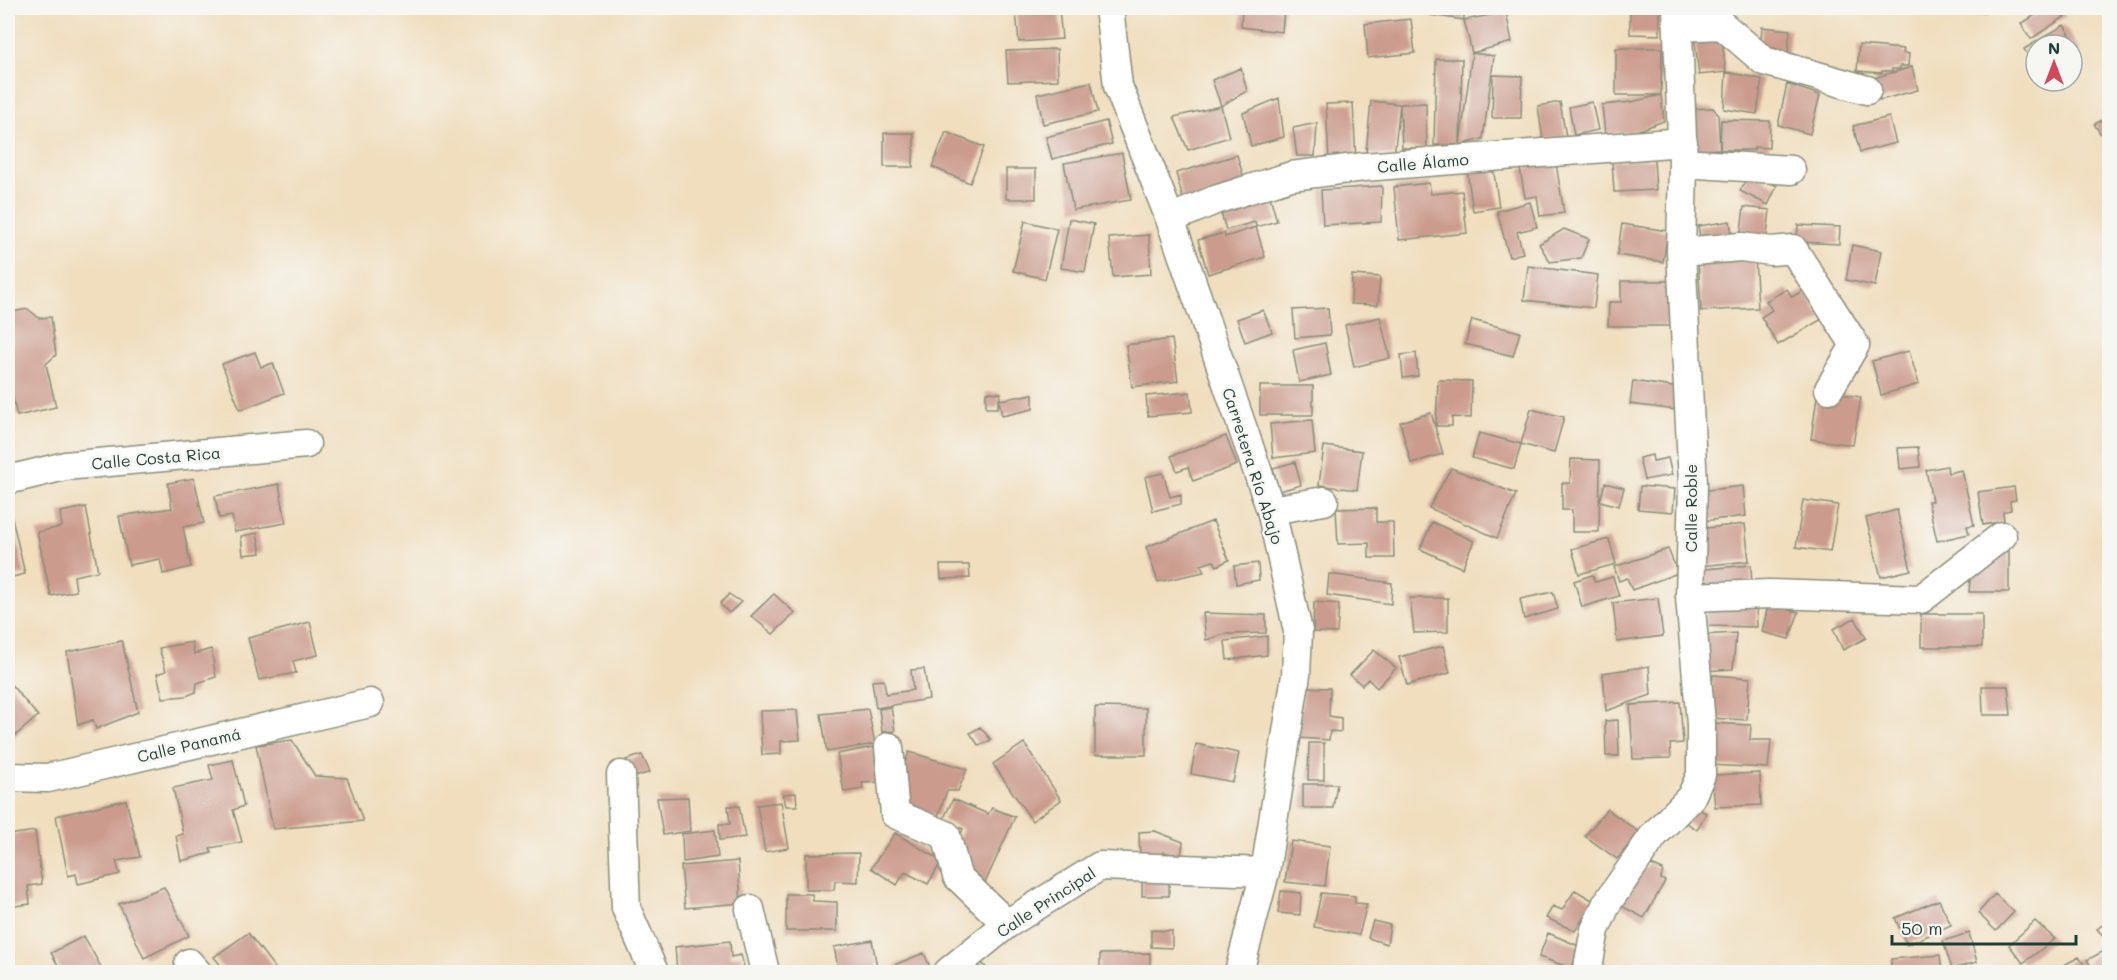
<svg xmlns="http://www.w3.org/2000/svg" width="2117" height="980" viewBox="0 0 2117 980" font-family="Mali,sans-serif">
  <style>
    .building { fill: #cb9b8d }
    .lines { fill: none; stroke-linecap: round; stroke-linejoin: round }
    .minor-casing { stroke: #888e79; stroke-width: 31 }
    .minor { stroke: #fff; stroke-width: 28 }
    .labels { text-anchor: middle; stroke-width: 5; stroke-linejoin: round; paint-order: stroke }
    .street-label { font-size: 16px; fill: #1f3d34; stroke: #f6f6f2 }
  </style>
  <rect width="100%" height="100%" fill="#f6f6f2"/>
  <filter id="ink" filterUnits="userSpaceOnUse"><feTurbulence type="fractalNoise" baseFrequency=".0167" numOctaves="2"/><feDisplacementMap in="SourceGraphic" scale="12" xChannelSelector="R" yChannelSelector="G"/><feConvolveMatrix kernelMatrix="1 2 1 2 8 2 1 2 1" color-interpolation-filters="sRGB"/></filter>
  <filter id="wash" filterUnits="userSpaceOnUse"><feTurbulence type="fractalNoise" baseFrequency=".008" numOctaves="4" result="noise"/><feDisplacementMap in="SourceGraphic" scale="24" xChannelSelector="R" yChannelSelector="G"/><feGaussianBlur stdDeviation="1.35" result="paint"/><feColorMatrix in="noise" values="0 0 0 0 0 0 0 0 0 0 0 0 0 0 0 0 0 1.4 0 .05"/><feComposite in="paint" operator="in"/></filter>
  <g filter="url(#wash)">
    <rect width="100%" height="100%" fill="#f0debe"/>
    <g id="blocks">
      <path class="building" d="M1242,8h42l-2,24 -41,-5z
        M1431,8h33v12l-34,-5z
        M1630,8h30v27l-30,-1z
        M1948,8h37v5l-37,-2z
        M2046,8h14l6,8 -35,23 -10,-15z
        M1059,9l3,30 -43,3 -3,-29z
        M1506,12l6,30 -40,11 -8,-33z
        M1411,19l4,34 -47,5 -3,-34z
        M2064,25l16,26 -8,5v-11h-36v24l-12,-20z
        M1762,27l28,3 -2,24 -28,-3z
        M1721,31l5,41 36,7 -5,35 -33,-5 2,-37 -27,3 -5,-41z
        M1859,45l45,4 -1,4 6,1 -1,12h-8v3h-8v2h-10v2l-25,-2z
        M1616,48h46l-1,47h-45z
        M1057,49l1,31 -50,2 -2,-31z
        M1472,53l22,3 -11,83 -23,6z
        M1436,59h26l-2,86h-26z
        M1912,67l6,23 -38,10 -6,-22z
        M1241,68l6,23 -26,15 -9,-26z
        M1493,75l29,1 -1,42h-29z
        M1091,82l7,30 -55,12 -6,-30z
        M1787,84l33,11 -10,39 -32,-9z
        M1661,95l3,26 -30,11 -29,2 -3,-29 29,-3z
        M1279,98l5,39 -33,9 -8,-33z
        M1371,101l29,3 26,-1 1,45h-25l-2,-44 -6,52 -28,-3z
        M1560,102l6,35 -23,3 -5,-34z
        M1592,102l6,28 -24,5 -5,-28z
        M1353,103l3,58 -27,1 -3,-58z
        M1221,106l8,31 -41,13 -14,-33z
        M1713,108l5,6 2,35 -30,2 -2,-42z
        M1889,117l7,26 -36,9 -7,-26z
        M2109,117v24l-3,1 -12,-18z
        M1721,120l49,1 -1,27 -15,-1v3h-34z
        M1106,121l6,23 -60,15 -6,-22z
        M1317,123l-2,33h-18l-4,-28z
        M946,132l38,15 -14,36 -38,-16z
        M884,133h30l-1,34h-29z
        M1122,153l9,47 -58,10 -9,-47z
        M1237,155l9,30 -62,18 -8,-30z
        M1654,159l2,31 -42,2 -2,-31z
        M1556,163l8,50 -24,3 -3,-20 -12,2 -5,-29z
        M1493,167l6,40 -26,4 -6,-40z
        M1006,169h30v30h-30z
        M1751,170l6,6 20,10 -9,19 -28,-14z
        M1429,183l2,11 31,-3 5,42 -68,7 -5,-53z
        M1382,186l-1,36 -58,3 -2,-35z
        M1269,193l8,28 -21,6 -1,-5 -29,8 -7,-24z
        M1530,202l7,25 -20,5 6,21 -14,4 -12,-46z
        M1744,207l26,3 -4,33 -26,-3z
        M1069,219l25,5 -9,48 -24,-4z
        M1025,221l32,8 -12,50 -32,-8z
        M1730,221l3,21 -31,4 -4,-20z
        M1622,224l46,7 -5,31 -46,-7z
        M1798,225l42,2 -1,17 -42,-2z
        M1256,227l9,30 -57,17 -10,-34 26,-7 1,4z
        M1564,229l25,10 -8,19 -31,4 -11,-18z
        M1149,235l2,39 -38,3 -4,-39z
        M1852,245l29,6 -6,35 -29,-6z
        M1755,255l3,53 -57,3 -3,-53z
        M1528,266l70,9 -4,33 -70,-8z
        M1352,275l28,2 -2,28 -27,-1z
        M1621,281h54l-1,45h-66l1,-24h12z
        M1787,289l5,8 12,-7 18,29 -44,26 -17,-28 11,-7 -6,-9z
        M1328,308l2,27 -35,3 -2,-28z
        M28,309l11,9 12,-1 5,38 -10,9 10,43 -39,9 -9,-41v-52l1,-1 3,-10z
        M1263,310l9,22 -27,10 -8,-23z
        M1380,317l10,41 -36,9 -9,-42z
        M1472,320l48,12 -7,24 -48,-12z
        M1172,339l6,42 -46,6 -6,-42z
        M1325,343l6,32 -32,7 -6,-32z
        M1909,351l10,33 -38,11 -9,-34z
        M255,352l6,15 12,-4 11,30 -44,17 -18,-46z
        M1416,353l2,23 -15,2 -2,-23z
        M1438,380l34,1 -1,37 -19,-1v9h-16z
        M1633,381l46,7 -3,22 -46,-6z
        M1260,386h53v29h-53z
        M1818,390l43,7 -8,48 -42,-6z
        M986,392l15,1 -4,15h-11z
        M1190,392l2,20 -44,4 -2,-20z
        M1033,394v15l-31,7 -3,-16z
        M1531,409l33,8 -10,36 -33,-9 -7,25 -42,-11 7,-25 42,11z
        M1431,413l12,41 -32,9 -11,-41z
        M1312,420l3,33 -42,5 -3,-34z
        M1226,436l11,29 -44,16 -5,-14 -11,4 -6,-15z
        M1324,446l38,5 -5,39 -38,-5z
        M1918,447l2,20 -20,2 -2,-21z
        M1652,455l1,6 15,-3 4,17 -28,5 -5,-22z
        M1571,459l29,1 -1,72h-27v-22h-10v-27h8z
        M1295,462l6,23 -22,6 -6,-23z
        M1947,466l1,7 14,-3 12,55 -7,1 2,8 -32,7 -9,-40h4l-6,-31z
        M1451,468l65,26 -19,44 -68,-30z
        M1163,473l7,24 11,-3v10l-28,7 -8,-34z
        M194,478l10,45 -21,4 8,40 -28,7 -3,-15 -31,6 -10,-49 53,-8 -4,-25z
        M1605,483l19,5 -5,18 -19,-5z
        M279,484l7,39 -51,9 -3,-16 -13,2 -4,-22z
        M1640,486l35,3 -2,23 -35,-3z
        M1743,486l3,30 -43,5 -4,-30z
        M2014,487l2,13 -6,1 1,9 -8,2 1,9 -21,4 -5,-33z
        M1803,500l35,5 -8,47 -34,-5z
        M86,507l12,64 -24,5 2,15 -25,5 -14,-64 25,-5 -2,-15z
        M1376,508v14h17l1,36h-25v-15l-31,1 -2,-35z
        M1897,510l14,60 -30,7 -15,-59z
        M12,518l13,56 -17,4v-59z
        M1213,521l16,39 -12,6 -3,-5 -13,4 3,7 -46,10 -12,-35z
        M1432,522l42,19 -12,27 -42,-19z
        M1745,524l4,37 -49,5 -4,-37z
        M257,533l4,20 -18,2 -2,-19z
        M1609,539l7,25 -37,10 -7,-25z
        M1668,549l10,24 -46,17 -5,-12 -8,3 -5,-14z
        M1992,549h17v43h-40l2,-26z
        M1258,563l1,17 -23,4 -2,-18z
        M940,565h29l1,13 -29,1z
        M1751,565l1,25 -47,3v-24z
        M1329,574l63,9 -1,21 -64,-9z
        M1592,575l3,7 18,-5 6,19 -37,11 -8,-26z
        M1553,592l5,17 -34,10 -4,-20z
        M729,594l12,8 -12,11 -9,-9z
        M774,594l21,19 -22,21 -22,-18z
        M1410,598h38v34l-34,1z
        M1658,598l5,38 -46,6 -4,-39z
        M1756,598l1,29 -51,-1v-24z
        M1314,602l25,2 -2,29 -24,-1z
        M1768,606l31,6 -10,27 -27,-7z
        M1203,613l63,2v18l-41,1 -19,6z
        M1921,614h61v33h-61z
        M1855,618l11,20 -23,12 -10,-21z
        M310,622l8,33 -25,6 3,12 -37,7 -11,-42z
        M1736,633l-3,36 -29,2 -3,-36z
        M1267,636v19l-40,5 -2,-19z
        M122,641l16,71 -42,17 -3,-9 -15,5 -11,-73z
        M192,642l2,12 17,-5 5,28 -19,6 -1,9 -10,4 -23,2 -6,-24 9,-3 -7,-23z
        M1443,646l7,27 -43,12 -8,-28z
        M1374,650l22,18 -19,20 -9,-9 -6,6 -12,-10z
        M1649,666l2,29 -45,16 -3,-38z
        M924,669l5,30 -53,9 -4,-27 12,-1 2,14 27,-4 -2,-20z
        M1713,675l37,3 -3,42 -38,-2z
        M8,681l30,35 -30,26z
        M1982,686h26l3,29h-28z
        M1304,687l26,1 -1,28 12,2v14l-11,-1 -1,9 -31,-2z
        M1680,702l3,41 -13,1 1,14 -38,1 -3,-54z
        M891,707l4,24 -13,1 -3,-23z
        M1095,707l51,1v47h-51z
        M868,709l7,35 -48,8 -6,-38z
        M797,710l3,30 -19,1v13l-19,1 -2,-44z
        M1618,720l1,36h-13l-1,-35z
        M1707,723l44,2 -1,15h21l-3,28 -60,-3z
        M980,727l11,13 -12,6 -9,-13z
        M292,740l23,36 32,2 16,43 -90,8 -17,-84z
        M1024,743l37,57 -29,21 -39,-57z
        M1309,743h15v37h-16z
        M1196,744l43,9 -6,29 -42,-8z
        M874,747l6,35 -18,1 1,6 -19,3 -7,-38z
        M909,752l58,17 -9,22h-11l-9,25 -35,-10 -8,-16z
        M642,755l8,17 -18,6 -6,-18z
        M233,760l11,46 -11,4 9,32 -32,6 2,5 -31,8 -5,-25 7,-2 -10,-46 40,-8 -4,-15z
        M1760,773l1,32 -46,2 -3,-32z
        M1303,784h34l-4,24h-30z
        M796,793l1,13h-11l-3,-12z
        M688,797l2,34 -27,4 -6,-37z
        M953,799l35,15 4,-6 23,9 -31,68 -22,-17 -7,-20 8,-19 -20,-9z
        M126,800l14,57 -24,4 4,13 -42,10 -2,-10 -8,2 -12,-60z
        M781,802l8,46 -24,4 -8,-47z
        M728,806h11l6,31 -25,3 -1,-16h11z
        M1693,806l13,7 -9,17 -14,-10z
        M1607,809l32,23 -22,27 -32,-23z
        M715,830l3,27 -35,5 -1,-28z
        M35,831l7,53 -14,2 2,18 -22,3v-72z
        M1155,831l28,11 -2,14 -18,-4v7h-23l-1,-27z
        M895,833l47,28 -14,23 -23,-12 -8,13 -26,-17z
        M1291,841l39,5 -5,40 -40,-4z
        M859,853l-1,29 -23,-1 -1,9h-28v-36z
        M738,861l3,42 -56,5 -4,-42z
        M1649,864l14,6 -2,9 4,2 -21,37 -28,-15z
        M1142,880h27v16h-27z
        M164,887l25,49 -45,22 -25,-54z
        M1575,890l19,11 -19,30 -29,-13 7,-12 9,4z
        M1281,891l20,2 -1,22 -22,-2z
        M1321,893l34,3v7l12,1 -8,31 -45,-8z
        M786,894h26l1,7 24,1v29h-51z
        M1995,894l19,18 -18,19 -18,-18z
        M1939,900l12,25 -44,20 -12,-27z
        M2109,920v22l-12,-13z
        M1373,921l17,4 -3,19 -19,-6z
        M2035,921l20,18 -32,24 -14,-18z
        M1151,930l21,1v17l-21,-1z
        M248,933l30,39h-52l-12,-15z
        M1548,933l33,14 -10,21 -32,-11z
        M1969,933l8,29 -25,7 -9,-28z
        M84,936l18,33 -6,3h-34l-11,-19z
        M872,940l6,32h-39l-5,-25z
        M730,941l1,16 10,-2 3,12 -17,5h-50l-2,-25z
        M2104,951l5,15v6h-15l-7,-12z
        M924,953l8,19h-36l-2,-7z
        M1150,953v19h-50v-18z
        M1940,955l2,17h-51v-13z
        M2079,957l10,15h-38z
        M980,961l10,11h-25z"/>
    </g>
  </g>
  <g filter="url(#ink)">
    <use href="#blocks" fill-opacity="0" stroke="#888e79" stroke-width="1.5"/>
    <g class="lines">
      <g class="minor-casing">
        <path id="minor" d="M1109,8l9,78 52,133 101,291 27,121 -2,44 -31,197 -26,100
          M1679,27l43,-2 42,36 103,29
          M1683,163l108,7
          M1170,219l45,-19 76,-24 73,-9 319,-25
          M1681,252l60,-5 30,4 22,-2 62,96 -26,44
          M8,480l57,-14 241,-22
          M1271,510l53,-9
          M1690,597l79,-3 152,5 81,-63
          M889,747l6,67 51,21 11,41 50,48
          M621,775l5,133 28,64
          M8,777l40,1 322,-75
          M750,909l15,63
          M189,963l8,9
          M948,972l59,-48 93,-58 165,6
          M1589,972l-1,-5 7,-37 12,-27 47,-68 37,-38 10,-22v-51l-11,-127 3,-113 -12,-232 2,-89 -6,-155"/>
      </g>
      <use href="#minor" class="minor"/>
    </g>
  </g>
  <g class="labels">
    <g class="street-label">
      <text transform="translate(1423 163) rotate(-5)" y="6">Calle Álamo</text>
      <text transform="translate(156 458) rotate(-5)" y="6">Calle Costa Rica</text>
      <text transform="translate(1253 466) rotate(72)" y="6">Carretera Río Abajo</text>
      <text transform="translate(1691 508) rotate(-90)" y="6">Calle Roble</text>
      <text transform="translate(189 745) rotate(-13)" y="6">Calle Panamá</text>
      <text transform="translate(1046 902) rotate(-33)" y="6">Calle Principal</text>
    </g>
  </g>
  <rect width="2117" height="980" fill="none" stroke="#f6f6f2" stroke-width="30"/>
  <g transform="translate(2054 63)"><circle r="28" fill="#f6f6f2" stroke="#a0aca6" stroke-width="1.5"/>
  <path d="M0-4.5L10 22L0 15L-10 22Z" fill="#d1495b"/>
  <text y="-9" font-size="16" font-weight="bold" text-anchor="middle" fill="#1f3d34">N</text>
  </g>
  <path d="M1892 935v9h184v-9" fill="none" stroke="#1f3d34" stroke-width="3"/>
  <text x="1901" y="935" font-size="18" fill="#1f3d34" stroke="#f6f6f2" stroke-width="4.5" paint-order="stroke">50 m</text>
</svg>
